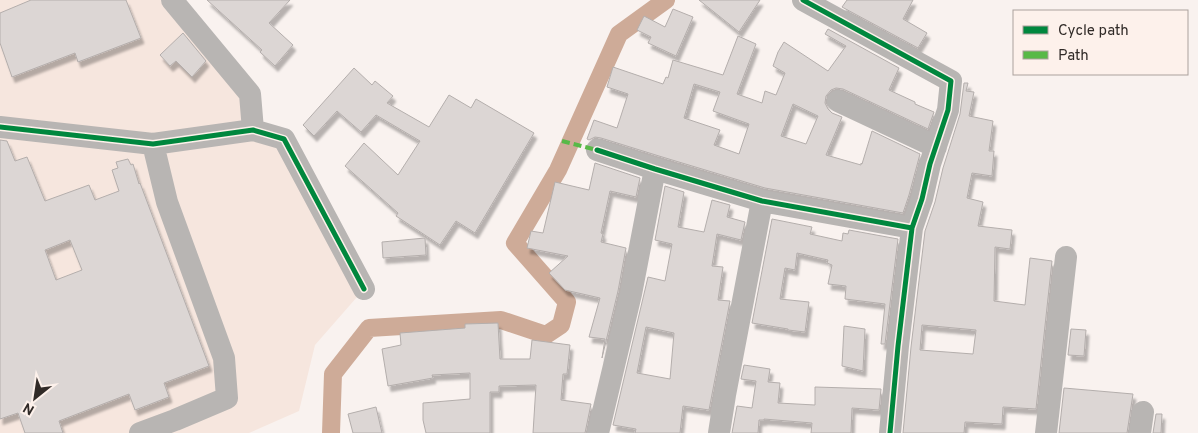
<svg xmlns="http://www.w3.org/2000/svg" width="1198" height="433" viewBox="0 0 1198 433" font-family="Overpass,sans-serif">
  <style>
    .built { fill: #f6e6de }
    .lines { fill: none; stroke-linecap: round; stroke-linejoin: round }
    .canal { stroke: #ceab98; stroke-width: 18 }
    .building { fill: #dcd6d4; stroke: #b4aeac; fill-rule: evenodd; filter: url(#shadow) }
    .minor { stroke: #b8b5b3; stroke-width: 22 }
    .quiet { stroke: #58b947; stroke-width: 4; stroke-dasharray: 8 4; stroke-linecap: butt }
    .cycleway-casing { stroke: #fdf1eb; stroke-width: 8 }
    .cycleway { stroke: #00873e; stroke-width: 5 }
  </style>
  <defs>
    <filter id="shadow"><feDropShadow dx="3" dy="5.5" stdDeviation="1" flood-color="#0004"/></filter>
  </defs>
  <rect width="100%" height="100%" fill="#f9f2ef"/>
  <path class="built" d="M0,0h172l78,94 3,36 31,9 80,150 -49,56 -16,66 -50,22h-249z"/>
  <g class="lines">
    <path class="canal" d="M331,433l2,-59 36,-46 132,-8 45,15 15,-10 6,-23 -52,-59 43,-73 61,-136 47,-34"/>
  </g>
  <path class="building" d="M31,0h95l15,38 -63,24 -3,-9 -63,24 -12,-34v-30z
    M207,0h83l-21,23 24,22 -18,21 -15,-14 2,-2z
    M699,0h61l-21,32z
    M847,0h66l-10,19 24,14 -9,15 -76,-41z
    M673,9l20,8 -17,39 -28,-13 3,-6 -14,-7 7,-14 21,11z
    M828,29l71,39 -10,22 26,12v2l19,8 -6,17 -85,-40 -7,-1 -5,2 -5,6 -1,7 3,6 4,4 10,4 -16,38 35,10v-2l1,1 10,-33 48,23 -11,41 -6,18 -138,-25 -106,-32 -58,-18 -6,-1 -6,3 -2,-1 7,-19 23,8 11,-34 -21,-7 6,-20 50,17 3,-7 2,1 5,-18 50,15 15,-39 18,8 -19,50 25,9 3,-12 11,4 9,-22 -12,-7 5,-14 6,-10 44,29 18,-25 -21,-12zM694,84l26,8 -7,19 36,13 -10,30 -25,-9 6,-15 -36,-12zM793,104l25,12 -12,28 -25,-8z
    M183,33l23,28 -14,16 -16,-16 -6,5 -10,-11z
    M354,68l18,17 3,-4 18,15 -6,7 42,24 20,-32 22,13 5,-9 58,34 -59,100 -19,-12 -16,24 -44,-29 2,-3 -53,-47 19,-23 34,32 22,-34 -44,-26 -15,17 -24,-21 -23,25 -11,-11z
    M964,83h4l-2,8 8,1 -5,24 24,5 -4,30h5l-2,25 -20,-3 -5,25 16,4 -5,24 34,4 -2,19 -15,-2 -1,54 31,4 5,-47 22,3 -16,148 -33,-2 -1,17 -37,-2 -1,11h-61l8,-86 14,-116 10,-29 8,-34 17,-54zM922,325l54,5 -3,24 -53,-4z
    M0,140l7,1 8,20 12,-4 18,44 44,-16 6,15 24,-9 -7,-21 6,-2 -2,-6 12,-3 3,6 2,-1 6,20 1,-1 69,183 -45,17 5,14 -34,13 -6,-16 -70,27 4,12h-38l-7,-20 -18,6zM70,240l12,30 -26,10 -11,-30z
    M595,163l45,15 -4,19 -26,-6 -9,42 2,1 -2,8 25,6 -8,43 -16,67 3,-19 -16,-2 11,-39 -35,-8 -16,-17 19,-17 -41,-8 4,-17 12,2 12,-51 34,8z
    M665,186l19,6 -6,35 26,5 8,-32 18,5 -3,12 18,5 -4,18 -24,-6 -5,32 11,1 -5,33 12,1 -21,109 -26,-4 -3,27h-45l1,-4 -23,-4 35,-148 17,4 7,-37 -17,-4zM646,327l28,6 -4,46 -33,-6z
    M772,219l40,8 -2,7 32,7 1,-8 5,1 1,-4 49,9 -13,105h-4l4,-40 -40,-5 1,-13 -18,-2 4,-19 -5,-2 1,-3 -31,-7 -2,17 -10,-2 -5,31 29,3 -4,30 -17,-2v-1l-36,-6z
    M425,238l1,17 -43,3 -1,-16z
    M498,323l2,36h30l2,-19 38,5 -3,29h-4l-2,26 30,4 -6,29h-52l3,-48 -37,1v6h-9v41h-64l-3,-13v-17l47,-4v-26l-38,2 1,3 -45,8 -6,-37 19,-4 -1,-12 65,-5v-4z
    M844,326l21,3 -2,42 -21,-5z
    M1071,329l15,1 -2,26 -16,-1z
    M744,365l26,4 -2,13 12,1 -2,20 37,2v-18l66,2 -2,21 -27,-2 -1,25h-40l1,-10 -48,-4v1h-5l-1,13h-26l5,-27 15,2 4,-27 -15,-2z
    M1064,388l69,6 -6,39h-68z
    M376,407l6,26h-29l-5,-19z
    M1156,414h6l-1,19h-8z"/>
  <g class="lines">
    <path class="minor" d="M172,0l78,94 3,36
      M803,0l148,81 -3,29 -18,54 -8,35 -10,29 -14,118 -8,87
      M838,101l98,46
      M0,127l153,17 100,-14 31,9 80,150
      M597,150l58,19 107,32 150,27
      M140,433l35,-13 52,-22 -3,-40 -57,-156 -14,-58
      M598,433l33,-139 24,-125
      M719,433l6,-38 37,-194
      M1046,433l20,-176
      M1140,433l3,-21"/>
    <path class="quiet" d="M562,141l35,9"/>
    <g class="cycleway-casing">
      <path id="cycleway" d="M803,0l148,81 -3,29 -18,54 -8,35 -10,29 -14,118 -8,87
        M0,127l153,17 100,-14 31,9 80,150
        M597,150l58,19 107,32 150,27"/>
    </g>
    <use href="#cycleway" class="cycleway"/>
  </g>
  <rect x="1013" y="10" width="175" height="65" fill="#fdf1eb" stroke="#aba19d"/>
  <rect x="1023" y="26" width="25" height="8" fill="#00873e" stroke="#aba19d"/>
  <text x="1058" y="35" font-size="15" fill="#302a27">Cycle path</text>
  <rect x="1023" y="51" width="25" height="8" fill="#58b947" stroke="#aba19d"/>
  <text x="1058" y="60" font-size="15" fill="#302a27">Path</text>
  <g transform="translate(35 398) rotate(210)" stroke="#fdf1eb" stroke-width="4" paint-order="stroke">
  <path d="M0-4L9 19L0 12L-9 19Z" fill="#302a27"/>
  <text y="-8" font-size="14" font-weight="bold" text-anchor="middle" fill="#302a27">N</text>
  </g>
</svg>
